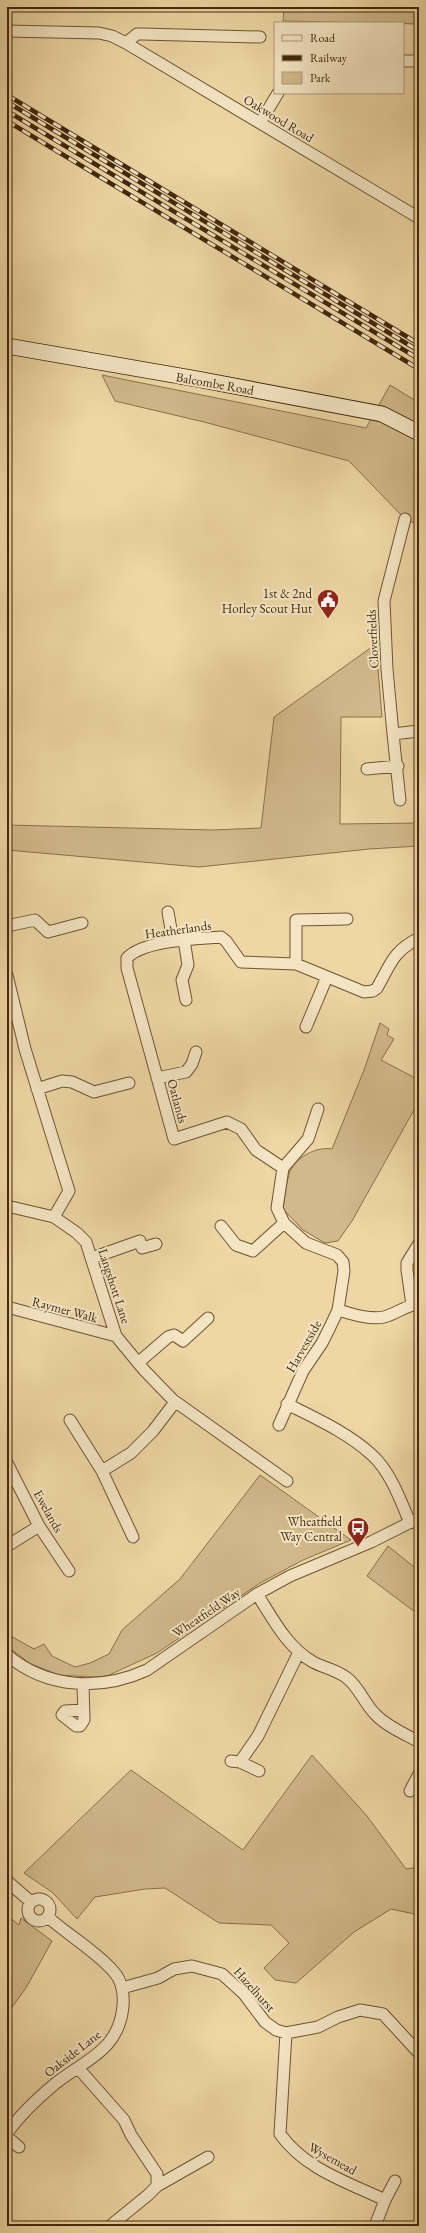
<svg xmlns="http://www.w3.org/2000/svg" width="426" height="2233" viewBox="0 0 426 2233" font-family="'EB Garamond',serif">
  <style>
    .green { fill: #d1b98b; stroke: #8a704b }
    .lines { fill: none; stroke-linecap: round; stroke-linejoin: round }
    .street-casing { stroke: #6d5432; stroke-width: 13 }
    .secondary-casing { stroke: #42280b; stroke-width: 17 }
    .street { stroke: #f4e5c4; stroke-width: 11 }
    .secondary { stroke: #f4e5c4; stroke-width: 15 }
    .rail-casing { stroke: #42280b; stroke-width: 4.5 }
    .rail { stroke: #f4e5c4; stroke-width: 3; stroke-dasharray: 9; stroke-linecap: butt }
    .labels { text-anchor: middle; stroke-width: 4; stroke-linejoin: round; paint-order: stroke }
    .street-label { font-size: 13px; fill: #42280b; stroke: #f4e5c4 }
    .poi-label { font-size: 13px; fill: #42280b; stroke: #f4e5c4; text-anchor: end }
  </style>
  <rect width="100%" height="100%" fill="#eed7a5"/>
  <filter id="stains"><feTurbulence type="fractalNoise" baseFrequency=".005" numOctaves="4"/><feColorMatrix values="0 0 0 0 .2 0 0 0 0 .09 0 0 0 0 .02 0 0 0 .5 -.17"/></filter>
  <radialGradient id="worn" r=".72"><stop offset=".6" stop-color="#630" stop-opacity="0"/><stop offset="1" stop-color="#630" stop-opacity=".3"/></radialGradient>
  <path class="green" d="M284,7h135v17l-136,-3z
    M102,375l264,53 24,-43 29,18v122l-14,-6 -56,-58 -145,-39 -89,-21z
    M376,644l6,73h-41l-1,107 79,-1v23l-50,3 -170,18 -192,-17v-25l206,5 48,-2 13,-111z
    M380,1023l9,6 -2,6 7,4 -13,21 38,20v21l-67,120 -14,20 -13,2 -22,-13 -20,-21c2,-12 3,-24 6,-35 5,-16 27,-28 43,-25l32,-79z
    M260,1475l91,65 -48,20 -43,23 -103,70 -50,23 -15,1 -33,-2 -30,-12 -22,-17v-12l27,15 10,-5 8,12 23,11 15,-4 19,-9 13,-24 58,-51z
    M388,1546l31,25v44l-52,-39z
    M312,1755l55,61 39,53 13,-2v48l-28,-6 -37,23 -58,51 -21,-3 -11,-12 25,-25 -18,-18 -52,-2 -54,-35 -20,1 -50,8 -18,22 -24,-26 -29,-20 107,-103 112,80z
    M7,1915l12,10 2,-7 31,23 -26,47 -19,26z"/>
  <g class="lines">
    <g class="street-casing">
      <path id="street" d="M7,31l92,2 13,3 14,7 11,-9h5l118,3
        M126,43l293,175
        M403,61h16
        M260,123l18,-30
        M405,519l-21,82 3,68 6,65 26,-3
        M393,734l7,66
        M367,769l31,-3
        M168,912l5,29
        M7,926l28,-6 13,12 34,-9
        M184,940l4,25 -6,15 4,20
        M296,964v-44l51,-1
        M7,975l18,74 44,142 -15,26 23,16 9,9 30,94 28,34 29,30 114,81
        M306,1027l21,-50
        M157,1078l29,-6 6,-8 4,-12
        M37,1089l25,-8 10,1 22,10 35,-9
        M283,1168l-27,-18 -15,-21 -14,-7 -53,17 -47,-171v-10c17,-18 69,-19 94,-21l5,4 15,21 55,2 68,28 9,-1 4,-3c14,-24 15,-36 42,-50
        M7,1206l47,11
        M221,1226l15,19 17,6 31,-28
        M92,1258l48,-17 2,7 14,-4
        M412,1305l-5,-35v-7l11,-18
        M7,1307l109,29
        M338,1310c14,4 31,10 46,7 12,-3 22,-12 35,-13
        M139,1362l29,-25 6,-2 9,6 25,-23
        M287,1404c30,15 61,29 85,51 18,16 29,46 38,68
        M70,1420l32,51 31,66
        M279,1425l24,-54 19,-28 8,-16 8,-17 6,-39 -1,-9 -6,-7 -31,-12 -22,-20 -7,-15 6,-40 25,-29 10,-30
        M7,1463l32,63 30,45
        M102,1471l29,-18 22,-22 22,-29
        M7,1546l32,-20
        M257,1594c16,25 30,53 56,68 11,6 24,8 34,16 12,9 17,25 28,36 11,12 30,20 44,28
        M7,1655c40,34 94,36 140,15l110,-76 33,-18 81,-34 48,-24
        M83,1685l1,35 -4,6h-4l-14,-11 3,-4 18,-1
        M231,1761l9,1 19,9
        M240,1762l18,-26 41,-84
        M410,1791l9,-17
        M7,1881l24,21
        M28 1910a11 11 0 1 1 22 0a11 11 0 1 1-22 0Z
        M122,1988l36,-10 16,-9 18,-3 30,8 22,20 21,28 11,8 10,3 32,-6 20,-10 22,-7 23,4 36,39
        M286,2033l-6,101c25,35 67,48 105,66
        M79,2069l45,51 7,15 26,39v12l-9,9 -38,31
        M7,2133c13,-18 32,-36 49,-50 31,-24 63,-33 67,-77 1,-11 -1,-25 -9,-34 -18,-21 -45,-36 -66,-55
        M7,2137l12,10
        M157,2186l51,-29
        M375,2226l10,-26 10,-19"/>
    </g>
    <g class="secondary-casing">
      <path id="secondary" d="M7,346l190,33 185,35 37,19"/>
    </g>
    <use href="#street" class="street"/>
    <use href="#secondary" class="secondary"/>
    <g class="rail-casing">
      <path id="rail" d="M7,95l412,249
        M7,102l412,249
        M7,111l412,248
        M7,121l412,248"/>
    </g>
    <use href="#rail" class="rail"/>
  </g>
  <defs>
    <g id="civic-pin" transform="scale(1.15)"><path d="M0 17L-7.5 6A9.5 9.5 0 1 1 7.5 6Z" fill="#8f2418" stroke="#f4e5c4"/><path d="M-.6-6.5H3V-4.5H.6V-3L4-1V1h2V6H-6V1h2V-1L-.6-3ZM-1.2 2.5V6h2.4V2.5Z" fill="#fff"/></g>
    <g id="bus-pin" transform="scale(1.15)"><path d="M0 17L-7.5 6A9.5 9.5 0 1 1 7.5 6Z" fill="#8f2418" stroke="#f4e5c4"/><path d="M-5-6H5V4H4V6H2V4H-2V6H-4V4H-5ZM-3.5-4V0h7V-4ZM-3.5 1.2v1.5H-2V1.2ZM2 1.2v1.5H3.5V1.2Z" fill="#fff"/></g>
  </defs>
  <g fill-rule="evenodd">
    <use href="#civic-pin" x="328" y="600"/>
    <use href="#bus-pin" x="358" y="1528"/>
  </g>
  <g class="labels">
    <g class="street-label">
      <text transform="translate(279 118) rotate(31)" y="5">Oakwood Road</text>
      <text transform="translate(215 383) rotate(10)" y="5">Balcombe Road</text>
      <text transform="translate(372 639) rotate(-93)" y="5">Cloverfields</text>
      <text transform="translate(178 929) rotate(-8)" y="5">Heatherlands</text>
      <text transform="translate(178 1101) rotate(75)" y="5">Oatlands</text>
      <text transform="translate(115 1286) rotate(72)" y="5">Langshott Lane</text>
      <text transform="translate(65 1309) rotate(15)" y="5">Raymer Walk</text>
      <text transform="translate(303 1346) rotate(-60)" y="5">Harvestside</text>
      <text transform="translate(49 1511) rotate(61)" y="5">Ewelands</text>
      <text transform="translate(206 1612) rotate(-34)" y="5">Wheatfield Way</text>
      <text transform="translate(255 1989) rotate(48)" y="5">Hazelhurst</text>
      <text transform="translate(72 2053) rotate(-38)" y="5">Oakside Lane</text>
      <text transform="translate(333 2158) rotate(29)" y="5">Wysemead</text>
    </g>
    <g class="poi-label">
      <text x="312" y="598">1st &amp; 2nd<tspan x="312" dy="15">Horley Scout Hut</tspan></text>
      <text x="342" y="1526">Wheatfield<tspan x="342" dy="15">Way Central</tspan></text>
    </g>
  </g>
  <rect width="426" height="2233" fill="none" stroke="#eed7a5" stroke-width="24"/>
  <rect x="8" y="8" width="410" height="2217" fill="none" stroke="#42280b" stroke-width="2"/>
  <rect x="12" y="12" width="402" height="2209" fill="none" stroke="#42280b"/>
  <rect x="274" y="22" width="130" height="72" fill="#f4e5c4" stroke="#ad997a"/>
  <rect x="282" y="35" width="20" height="6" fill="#f4e5c4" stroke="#ad997a"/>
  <text x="310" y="42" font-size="12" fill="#42280b">Road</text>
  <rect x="282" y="55" width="20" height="6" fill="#42280b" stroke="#ad997a"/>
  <text x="310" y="62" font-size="12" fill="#42280b">Railway</text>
  <rect x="282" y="72" width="20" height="12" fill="#d1b98b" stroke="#ad997a"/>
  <text x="310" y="82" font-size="12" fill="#42280b">Park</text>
  <rect width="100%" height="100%" filter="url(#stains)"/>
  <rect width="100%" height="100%" fill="url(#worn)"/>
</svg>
